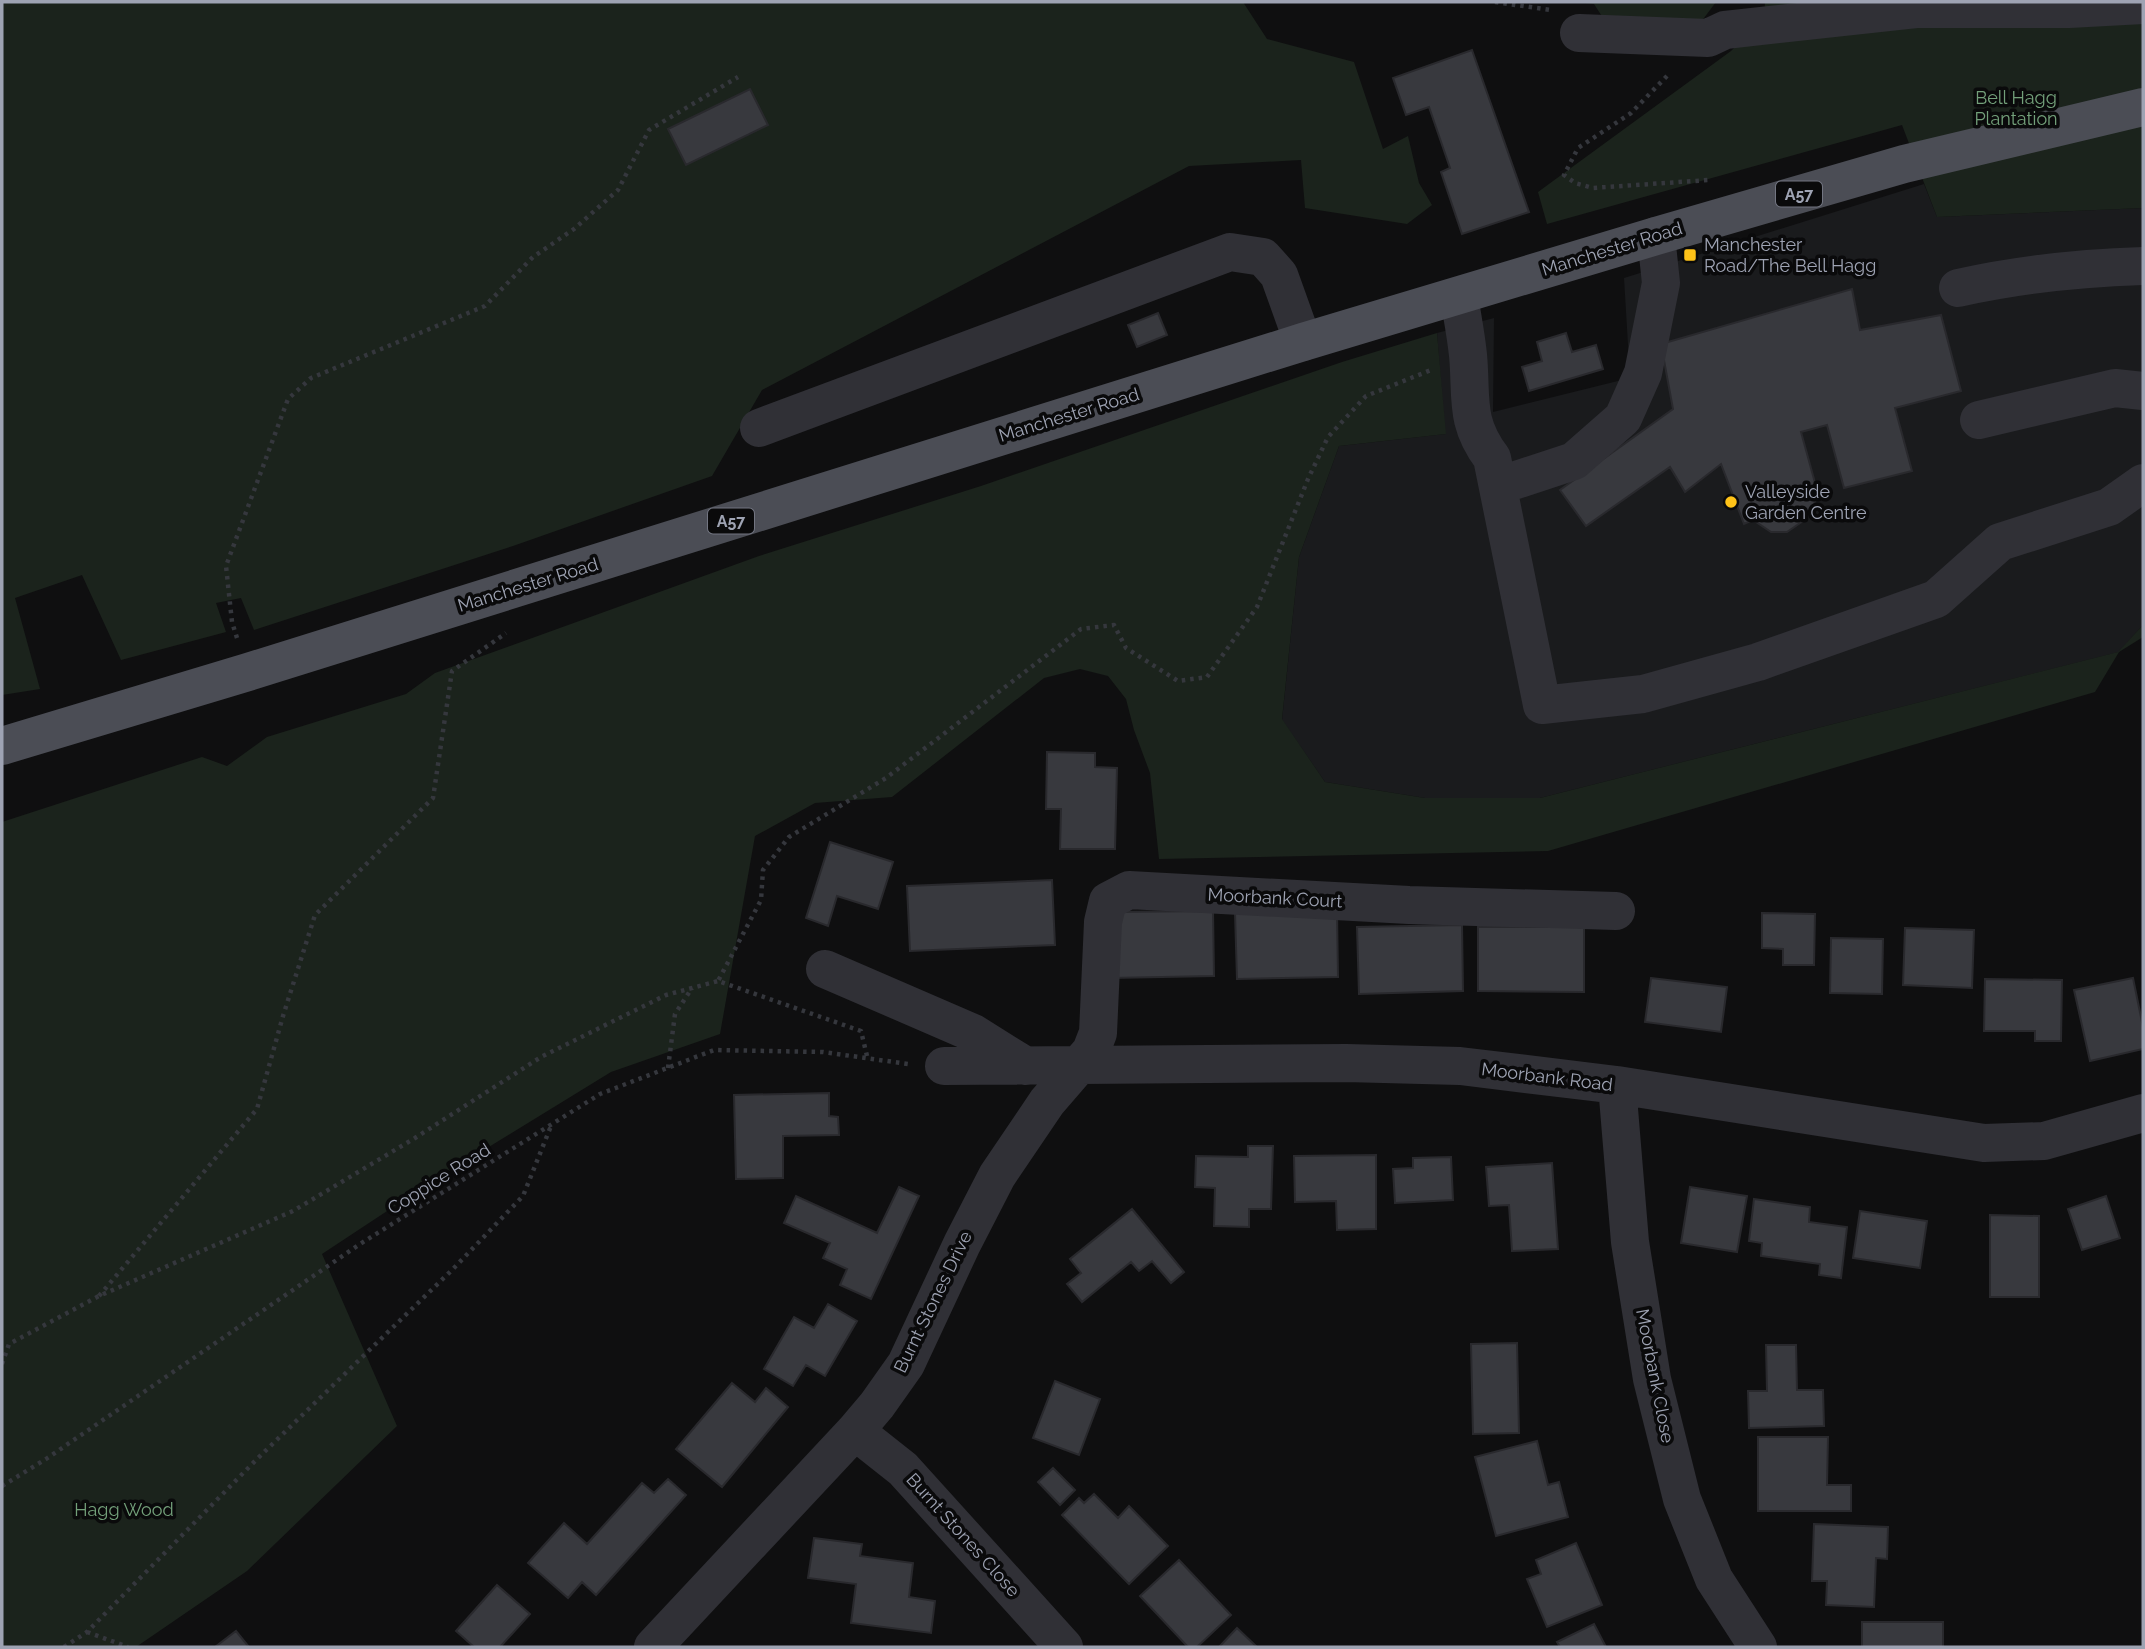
<svg xmlns="http://www.w3.org/2000/svg" width="2145" height="1649" viewBox="0 0 2145 1649" font-family="Raleway,sans-serif">
  <style>
    .built { fill: #1a1b1d }
    .green { fill: #1b231c }
    .building { fill: #38393e; stroke: #29292d; stroke-width: 2 }
    .lines { fill: none; stroke-linecap: round; stroke-linejoin: round }
    .path { stroke: #35373d; stroke-width: 4.5; stroke-dasharray: 3.5 5; stroke-linecap: butt }
    .minor { stroke: #303036; stroke-width: 38 }
    .major { stroke: #4b4d55; stroke-width: 38 }
    .poi-dot { fill: #ffc318; stroke: #0a0a0b; stroke-width: 2.5 }
    .labels { text-anchor: middle; stroke-width: 7; stroke-linejoin: round; paint-order: stroke }
    .shield { fill: #0a0a0b; stroke: #727581; stroke-width: 2 }
    .shield-label { font-size: 16px; font-weight: bold; fill: #9ea3b3 }
    .park-label { font-size: 18px; fill: #73a07a; stroke: #0a0a0b }
    .poi-label { font-size: 18px; fill: #9ea3b3; stroke: #0a0a0b; text-anchor: start }
    .street-label { font-size: 18px; fill: #9ea3b3; stroke: #0a0a0b }
  </style>
  <rect width="100%" height="100%" fill="#0f0f10"/>
  <path class="built" d="M1924,184l13,33 206,-9v417l-24,27 -579,146h-115l-100,-16 -43,-62 17,-163 40,-111 106,-12 -8,-101 57,-15 -1,94 137,-34 -6,-100z"/>
  <path class="green" d="M2,2h1241l24,37 87,23 29,87 25,-13 11,47 13,22 -25,19 -102,-16 -4,-48 -112,6 -427,224 -50,86 -199,70 -259,84 -13,-32 -25,5 10,29 -105,28 -39,-85 -67,23 25,91 -38,6z
    M1577,2h139l-15,20 -96,-1 -11,-17z
    M1765,2h378v206l-206,9 -35,-92 -355,99 -9,-32 193,-141 33,-33z
    M1437,333l9,101 -107,12 -40,111 -17,162 43,63 100,16h115l578,-146 25,-27v12l-24,15 -24,40 -547,159 -389,8 -9,-86 -16,-43 -8,-31 -18,-23 -28,-7 -36,9 -152,119 -77,6 -60,33 -35,198 -109,38 -186,114 -103,68 75,172 -150,145 -111,76h-134v-825l200,-65 25,9 40,-29 139,-43 29,-21 324,-117 222,-70 361,-124z"/>
  <path class="building" d="M1472,50l57,162 -67,22 -21,-62 9,-4 -21,-61 -23,8 -13,-37z
    M750,89l18,36 -82,40 -18,-36z
    M1852,289l8,41 81,-15 20,76 -66,17 17,63 -68,17 -17,-63 -26,7 16,58 -3,16 -11,15 -16,11h-16l-18,-12 -9,4 -23,-60 -36,28 -15,-25 -84,59 -26,-36 113,-81 -12,-65z
    M1158,313l9,22 -30,12 -9,-22z
    M1566,333l6,19 24,-7 7,24 -74,22 -7,-24 20,-6 -5,-19z
    M1047,752l48,1v14l22,1 -2,81h-55l1,-40h-15z
    M830,842l63,20 -15,47 -41,-13 -9,30 -22,-8z
    M1052,880l3,65 -145,6 -3,-65z
    M1213,911l1,65 -104,2 -1,-66z
    M1337,911l1,66 -101,2 -2,-66z
    M1762,913l53,1 -1,51h-31v-16l-21,-1z
    M1462,925l1,66 -104,3 -2,-67z
    M1478,927h106v65l-106,-1z
    M1905,928l69,2 -2,58 -69,-3z
    M1831,938l52,1 -1,55 -52,-1z
    M1651,978l76,9 -6,45 -76,-10z
    M2133,978l10,49v22l-53,12 -16,-71z
    M1985,979l77,1 -1,61h-26v-10h-51z
    M829,1093v23l9,1 1,18 -56,1v42l-47,1 -2,-84z
    M1248,1146h25l-2,63h-22v18l-35,-1 1,-38 -20,-1 1,-31 52,1z
    M1376,1155v74l-39,1 -1,-29 -41,1 -1,-46z
    M1451,1157l2,43 -58,3 -2,-34 20,-1v-10z
    M1552,1163l6,86 -46,2 -3,-46 -20,1 -3,-39z
    M899,1187l20,9 -48,103 -31,-14 7,-16 -24,-11 7,-15 -46,-20 12,-27 81,37z
    M1690,1187l57,9 -10,56 -56,-9z
    M2106,1196l14,42 -38,12 -14,-41z
    M1754,1199l56,8 -1,15 38,5 -6,51 -22,-3 1,-11 -59,-8 1,-13 -13,-2z
    M1132,1209l52,63 -13,11 -19,-22 -13,10 -8,-9 -49,40 -15,-18 14,-11 -11,-14z
    M1860,1211l67,10 -7,47 -67,-10z
    M1990,1215l49,1v81h-49z
    M828,1304l29,17 -32,55 -19,-11 -13,21 -29,-17 30,-52 20,11z
    M1517,1343l2,90 -46,1 -2,-90z
    M1766,1345h30l1,45h26l1,36 -75,2 -1,-37h19z
    M1055,1381l45,18 -21,56 -46,-17z
    M732,1383l23,19 11,-14 22,19 -66,80 -46,-38z
    M1758,1437h70l-1,48h24v26h-93z
    M1537,1441l11,44 11,-3 9,35 -72,19 -21,-79z
    M1053,1468l22,22 -15,15 -22,-23z
    M668,1479l18,16 -90,100 -14,-13 -14,16 -40,-35 36,-40 23,21 55,-61 12,10z
    M1094,1494l24,24 11,-12 39,40 -39,38 -67,-69 17,-17 5,5z
    M1814,1524l74,3 -1,32 -11,-1 -2,49 -48,-2 1,-24h-15z
    M814,1538l48,6 -2,12 53,7 -4,34 26,4 -4,32 -80,-10 5,-39 -48,-6z
    M1576,1543l26,62 -55,22 -20,-48 14,-5 -5,-14z
    M1179,1560l52,55 -34,32h-9l-48,-51z
    M497,1585l33,29 -30,33h-26l-18,-16z
    M1862,1622h81v25h-81z
    M1594,1624l12,23h-46l-3,-5z
    M1237,1628l20,19h-38z
    M236,1631l13,16h-34z"/>
  <g class="lines">
    <path class="path" d="M1495,2l56,8
      M1667,76l-36,37 -53,35 -14,27 11,8 18,5 116,-8
      M237,638l-5,-16 -6,-56 62,-167 23,-21 174,-72 48,-49 41,-28 44,-39 31,-60 89,-53
      M867,1056l-6,-25 -143,-50 43,-81 2,-30 26,-33 97,-59 195,-149 33,-4 12,23 52,33 29,-4 50,-70 51,-128 20,-42 38,-41 65,-26
      M668,1068l7,-54 17,-26
      M99,1296l158,-187 26,-93 32,-101 118,-117 19,-127 54,-38
      M2,1364l7,-20 90,-48 194,-85 122,-73 126,-81 125,-62 52,-14
      M2,1486l44,-27 314,-215 240,-150 114,-44 109,2 85,12
      M87,1632l41,15
      M64,1647l23,-15 170,-173 195,-189 71,-74 28,-70"/>
    <path class="minor" d="M1579,33l129,5 17,-8 191,-21h153l74,-4
      M1958,288c63,-14 120,-20 185,-22
      M1459,296c3,19 7,39 9,59 4,42 -4,66 24,103l50,247 101,-11 115,-32 178,-63 64,-57 109,-35 34,-24
      M1979,420l136,-32 28,3
      M759,428l471,-176 33,5 16,18 24,67
      M1498,486l76,-25 49,-43 20,-45 18,-90 -5,-47
      M825,969l148,64 53,33
      M944,1066l402,-3 114,3 157,19 367,58 60,-2 99,-28
      M1617,1085l13,157 22,137 30,120 32,80 44,68
      M855,1431l48,38 161,178
      M653,1647l202,-216 22,-26 29,-41 56,-120 35,-68 50,-74 44,-51 7,-18 5,-111 5,-21 21,-11 280,15 207,6"/>
    <path class="major" d="M2,746l246,-74 1055,-330 353,-106 248,-72 239,-57"/>
  </g>
  <g class="poi-dot">
    <rect x="1683" y="248" width="14" height="14" rx="3.5"/>
    <circle cx="1731" cy="502" r="7"/>
  </g>
  <g class="labels">
    <g class="shield">
      <rect x="1776" y="181.5" width="46" height="25" rx="5"/>
      <rect x="708" y="508.5" width="46" height="25" rx="5"/>
    </g>
    <g class="shield-label">
      <text x="1799" y="200">A57</text>
      <text x="731" y="527">A57</text>
    </g>
    <g class="park-label">
      <text x="2016" y="104">Bell Hagg<tspan x="2016" dy="21">Plantation</tspan></text>
      <text x="124" y="1516">Hagg Wood</text>
    </g>
    <g class="poi-label">
      <text x="1704" y="251">Manchester<tspan x="1704" dy="21">Road/The Bell Hagg</tspan></text>
      <text x="1745" y="498">Valleyside<tspan x="1745" dy="21">Garden Centre</tspan></text>
    </g>
    <g class="street-label">
      <text transform="translate(1612 249) rotate(-17)" y="6">Manchester Road</text>
      <text transform="translate(1069 415) rotate(-17)" y="6">Manchester Road</text>
      <text transform="translate(528 585) rotate(-17)" y="6">Manchester Road</text>
      <text transform="translate(1275 898) rotate(3)" y="6">Moorbank Court</text>
      <text transform="translate(1547 1077) rotate(7)" y="6">Moorbank Road</text>
      <text transform="translate(439 1179) rotate(-32)" y="6">Coppice Road</text>
      <text transform="translate(933 1302) rotate(-64)" y="6">Burnt Stones Drive</text>
      <text transform="translate(1655 1376) rotate(79)" y="6">Moorbank Close</text>
      <text transform="translate(963 1535) rotate(48)" y="6">Burnt Stones Close</text>
    </g>
  </g>
  <rect width="2145" height="1649" fill="none" stroke="#9ea3b3" stroke-width="7"/>
</svg>
